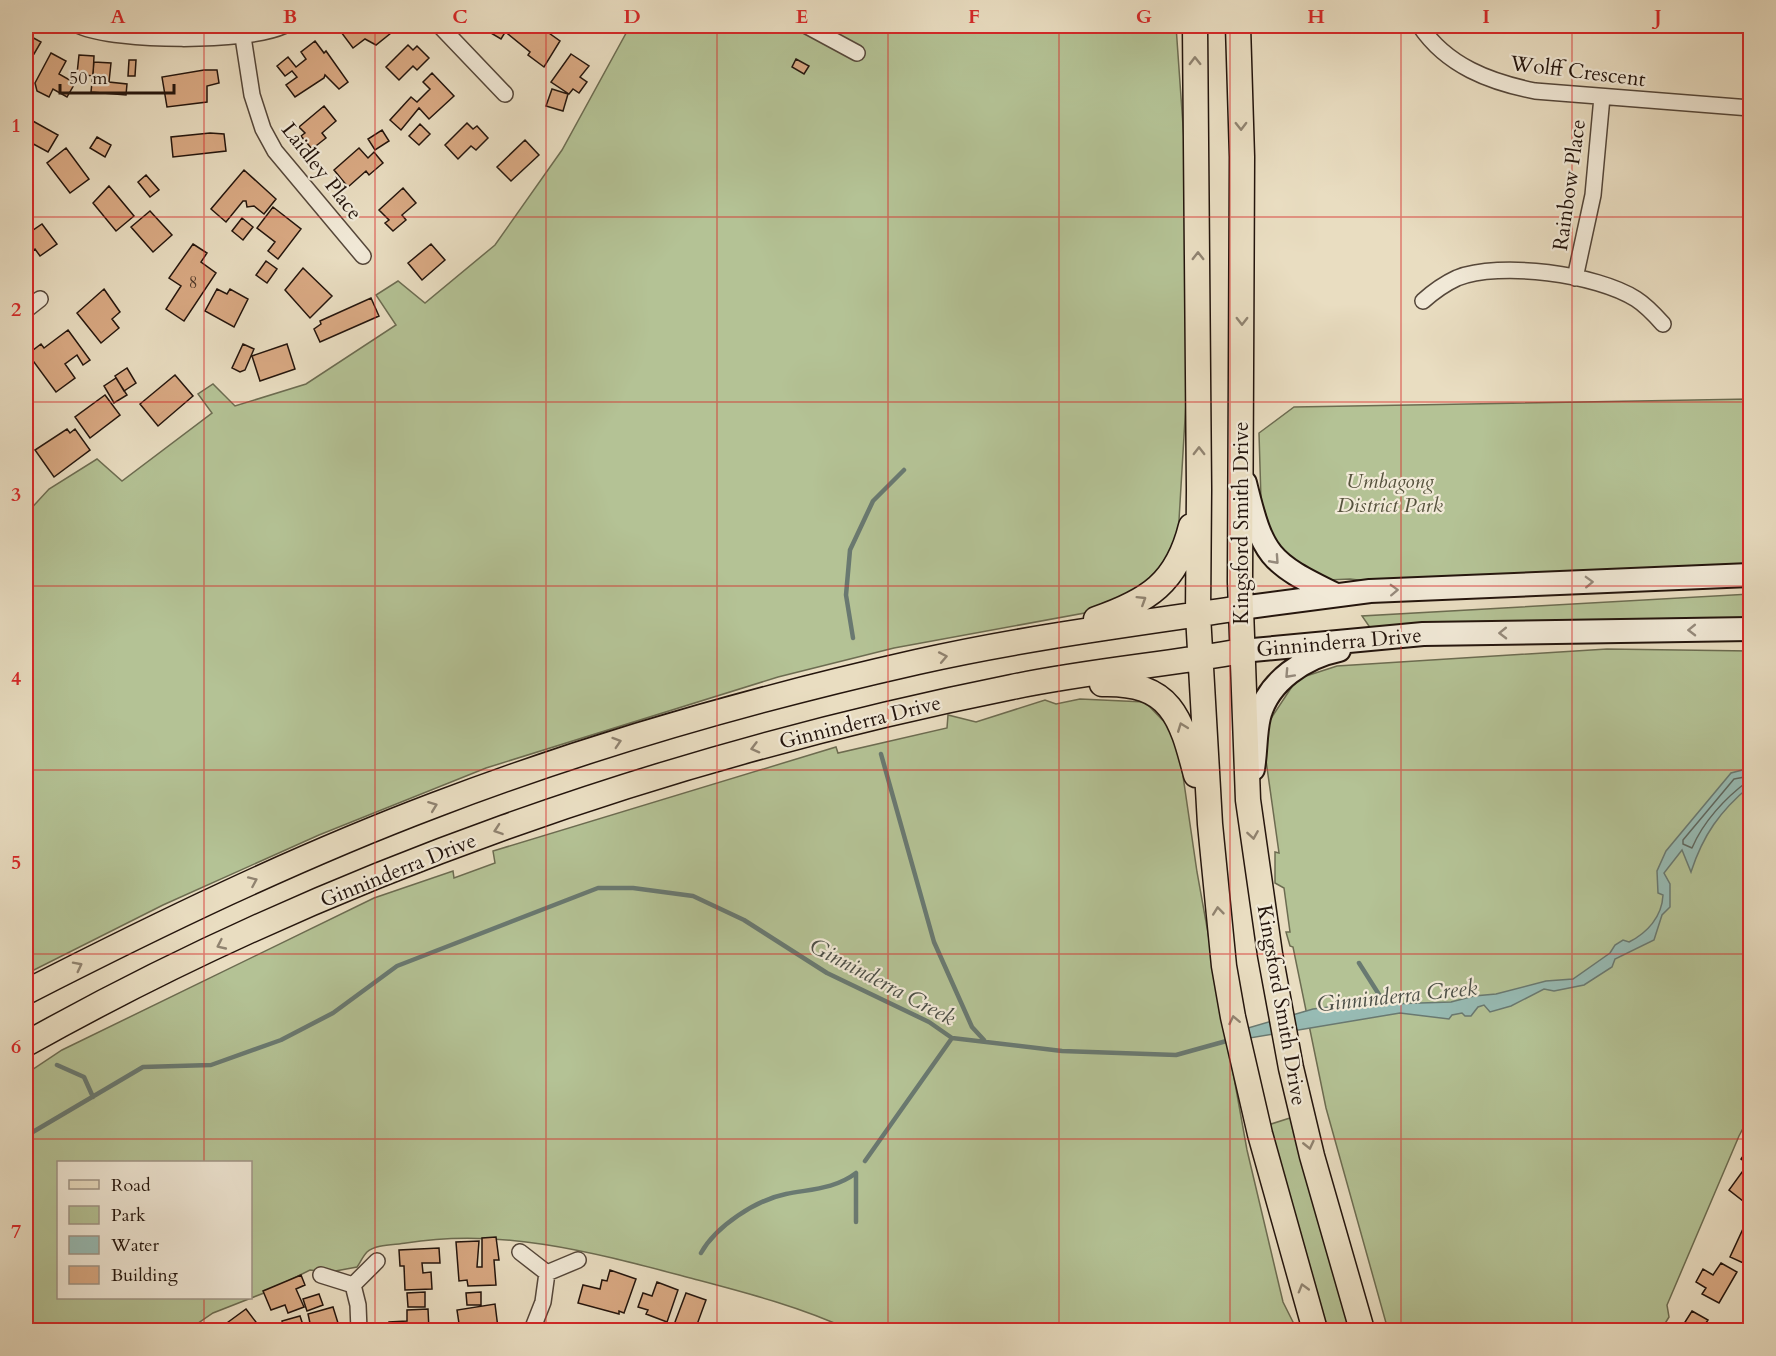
<svg xmlns="http://www.w3.org/2000/svg" width="1776" height="1356" viewBox="0 0 1776 1356" font-family="Cardo,serif">
  <style>
    .green { fill: #b4c295; stroke: #6c6c51; stroke-width: 1.5; fill-rule: evenodd }
    .water { fill: #97bbb4; stroke: #697971; stroke-width: 1.5 }
    .lines { fill: none; stroke-linecap: round; stroke-linejoin: round }
    .shore { stroke: #5e6860; stroke-width: 1.5 }
    .stream { stroke: #697971; stroke-width: 4.5 }
    .building { fill: #d9a983; stroke: #24150d; stroke-width: 1.5 }
    .minor-casing { stroke: #55473a; stroke-width: 18 }
    .secondary-casing { stroke: #24150d; stroke-width: 26 }
    .primary-casing { stroke: #24150d; stroke-width: 27 }
    .minor { stroke: #f1e9d7; stroke-width: 15 }
    .secondary { stroke: #f1e9d7; stroke-width: 22 }
    .primary { stroke: #e9ddc1; stroke-width: 24 }
    .oneway { stroke: #908370 }
    .oneway2 { stroke: #958a7c }
    .grid { fill: none; stroke: #d62828; stroke-width: 1.5; stroke-opacity: 0.55 }
    .labels { text-anchor: middle; stroke-width: 4.5; stroke-linejoin: round; paint-order: stroke }
    .number-label { font-size: 18px; fill: #513a2a }
    .street-label { font-size: 21px; fill: #24150d; stroke: #f1e9d7 }
    .park-label { font-size: 21px; font-style: italic; fill: #56523d; stroke: #f1e9d7 }
    .water-label { font-size: 22px; font-style: italic; fill: #4c4f47; stroke: #f1e9d7 }
    .neatline { fill: none; stroke: #d62828; stroke-width: 2 }
    .grid-label { font-size: 20px; text-anchor: middle; font-weight: bold; fill: #d62828 }
  </style>
  <rect width="100%" height="100%" fill="#e9ddc1"/>
  <filter id="stains"><feTurbulence type="fractalNoise" baseFrequency=".00333" numOctaves="4"/><feColorMatrix values="0 0 0 0 .2 0 0 0 0 .09 0 0 0 0 .02 0 0 0 .5 -.17"/></filter>
  <radialGradient id="worn" r=".72"><stop offset=".6" stop-color="#630" stop-opacity="0"/><stop offset="1" stop-color="#630" stop-opacity=".3"/></radialGradient>
  <path class="green" d="M630,26h546l9,128 1,248 -8,135 -17,43 -49,28 -218,40 -116,29 -292,91 -167,67 -156,70 -137,69v-460l23,-25 48,-30 25,22 90,-68 -14,-19 15,-10 22,22 71,-22 90,-59 -20,-30 22,-14 27,22 70,-58 67,-95z
    M1750,399v172l-375,11 -25,-3 -22,1 -16,-6 -36,-28 -15,-46 -2,-67 35,-26z
    M1750,594v25l-379,10 -9,-13z
    M1607,649l143,2v464l-11,21 -72,169 2,12 -8,13h-273l-62,-222 -33,-161 -3,-1 -4,-14h4l-6,-44 -9,-5v-31l4,1 -17,-121 35,-53 40,-13z
    M1080,699l65,3 32,33 20,137 50,278 36,152 14,28h-447c-49,-23 -103,-37 -156,-51 -95,-25 -189,-52 -288,-36 -11,2 -30,1 -39,9 -4,4 -7,11 -10,15l-27,5 -20,-2 -46,23 -51,20 -25,17h-162v-256l36,-24 312,-152 79,-27 1,7 41,-15 -2,-12 343,-104 2,6 109,-25 1,-13 28,7 69,-22 11,4zM58,1162h192v136h-192z
    M1293,1117l57,213h-26l-56,-205z"/>
  <path class="water" d="M1750,768v18c-30,25 -47,49 -59,86l-9,-22 -18,23 6,11v23l-8,8 -8,25 -39,19 -3,8 -28,18 -30,6 -10,-2 -33,17 -21,6 -6,-7 -6,2 -7,9h-6l-3,-3 -10,2 -3,4 -49,-6 -150,25 -2,-10 65,-19 73,-9 4,4 61,-2 23,-6 22,-2 50,-13 27,-2 37,-26 5,-8 8,-5 6,2c18,-9 33,-25 34,-47l-5,-2 -1,-22 9,-20 65,-78z"/>
  <g class="lines">
    <path class="shore" d="M1750,776l-16,3 -51,61v4l9,4c11,-26 33,-50 56,-67l2,1"/>
    <path class="stream" d="M853,638l-7,-43 4,-45 23,-49 31,-31
      M881,754l53,188 38,85 12,13
      M1359,963l26,41
      M57,1065l27,12 9,20
      M26,1136l117,-69 68,-2 70,-25 52,-27 64,-47 201,-78h35l60,8 51,24 83,53 102,49 23,16 110,13 114,4 54,-15
      M865,1161l87,-123
      M856,1173v49
      M701,1253c15,-27 55,-53 85,-59 25,-5 49,-5 70,-21"/>
  </g>
  <path class="building" d="M341,26h52l3,3 -20,16 -11,-6 -12,9 -15,-20z
    M479,26h30l-8,13z
    M514,26h25l21,15 -16,26 -16,-12 2,-3 -22,-18z
    M28,35l13,7 -7,12 -8,-4z
    M315,41l9,12 2,-2 22,31 -9,7 -14,-14 -1,3 -29,19 -9,-12 11,-8 -5,-6 -7,5 -8,-10 11,-9 8,10 10,-8 -5,-7z
    M408,45l5,5 4,-4 12,12 -12,12 -4,-4 -14,14 -13,-13z
    M51,53l15,8 -7,13 16,9 -8,14 -14,-8 -4,8 -12,-6 -2,-8z
    M571,54l18,12 -9,11 7,5 -8,11 -6,-4 -4,5 -18,-12z
    M79,55l15,1 -1,20 -16,-2z
    M796,59l13,7 -5,8 -12,-7z
    M129,60h7l-1,16h-7z
    M94,62l17,1 -2,19 18,2 -1,11 -35,-3z
    M204,70h13l2,13 -12,3v16l-40,5 -5,-30z
    M432,73l22,23 -25,23 -10,-11 -18,22 -11,-10 21,-23 6,5 13,-13 -7,-7z
    M552,89l16,5 -5,17 -17,-5z
    M324,106l12,15 -14,12 4,5 -14,11 -11,-13 4,-3 -6,-6z
    M31,120l27,15 -10,17 -22,-12v-10z
    M467,123l6,6 4,-3 11,12 -12,12 -5,-4 -13,13 -13,-14z
    M420,124l10,10 -11,11 -10,-9z
    M382,130l7,11 -14,9 -7,-11z
    M210,133l14,1 2,17 -53,6 -2,-20z
    M97,137l14,8 -6,12 -15,-9z
    M525,140l14,15 -28,26 -14,-14z
    M66,148l23,31 -19,14 -23,-30z
    M359,148l9,10 6,-6 9,11 -14,12 -3,-4 -18,16 -14,-17z
    M244,170l32,29 -12,15 -10,-8 -7,1 -1,-6h-3l-17,21 -15,-13z
    M146,175l13,15 -9,7 -12,-15z
    M109,186l25,30 -18,15 -23,-28z
    M403,188l13,15 -14,12 4,5 -13,11 -8,-8 4,-3 -10,-10z
    M273,207l28,22 -23,30 -10,-8 7,-9 -18,-14z
    M150,211l22,24 -19,17 -22,-25z
    M242,218l11,9 -10,13 -11,-9z
    M42,224l15,20 -17,12 -5,-7 -9,7v-21z
    M193,244l14,9 -6,9 15,11 -32,48 -18,-12 15,-23 -12,-8z
    M431,244l14,16 -23,20 -14,-17z
    M266,261l11,8 -10,14 -11,-8z
    M303,268l29,28 -22,22 -25,-28z
    M104,289l16,23 -8,7 7,9 -18,15 -24,-30z
    M217,289l10,5 3,-5 18,10 -14,28 -29,-16z
    M371,298l8,18 -59,26 -6,-13 7,-5 -1,-3z
    M68,330l22,30 -7,5 -6,-10 -12,9 10,14 -19,14 -28,-38 13,-10 3,4z
    M243,344l11,5 -9,21 -5,2 -8,-4z
    M287,344l8,25 -35,12 -8,-25z
    M26,361l7,10 -7,6z
    M127,368l9,15 -12,8 -9,-15z
    M175,375l18,21 -35,30 -18,-22z
    M116,378l11,17 -13,8 -10,-17z
    M105,395l15,20 -30,23 -15,-21z
    M67,429l3,4 5,-4 15,21 -36,27 -19,-27z
    M26,434l7,11 -7,5z
    M1750,1146v46l-7,9 -14,-11 19,-26 -7,-5z
    M1748,1218l2,1v47l-20,-9z
    M496,1237l3,23h-5l2,25 -28,1 -1,-6 -8,1 -3,-39 23,-1 -2,26h5v-29z
    M439,1248l1,15h-18l1,10 8,-1 1,17 -27,1 -1,-24h-4l-1,-16z
    M1721,1263l16,9 -18,31 -17,-9 4,-6 -10,-6 7,-13 10,6z
    M610,1270l26,9 -12,34 -5,-2v3l-41,-11 5,-18 17,4 2,-9 5,1z
    M301,1275l4,10 -9,4 8,18 -16,6 -3,-8 -14,5 -8,-19z
    M657,1282l21,8 -11,32 -21,-8 2,-4 -10,-3 5,-14 9,3z
    M425,1292v15h-17l-1,-14z
    M481,1292v13h-14l-1,-12z
    M686,1293l20,7 -11,30h-23z
    M319,1294l4,11 -16,6 -4,-12z
    M495,1304l3,24 -38,2 -3,-20z
    M333,1307l5,16 -7,2 2,5h-49l-2,-9 18,-5 3,9 7,-2 -2,-9z
    M246,1309l16,21h-40l-2,-2z
    M428,1309l1,21h-40v-8l18,-1v-11z
    M1692,1311l16,9 -7,10h-21z
    M571,1323l24,7h-26z"/>
  <g class="lines">
    <g class="minor-casing">
      <path id="minor" d="M80,26c37,16 166,17 203,0
        M440,26l65,68
        M807,26l50,27
        M1420,26c27,40 70,56 115,65l215,17
        M243,37l9,58 11,34 12,22 88,105
        M1575,278l18,-83 9,-98
        M1423,301c10,-9 21,-17 34,-23 43,-17 140,-4 179,21 11,7 19,16 27,25
        M26,310l14,-11
        M520,1252l27,21
        M321,1275l32,10
        M359,1330l-1,-25 -5,-20 24,-24
        M532,1330l11,-28 4,-29 31,-13"/>
    </g>
    <g class="secondary-casing">
      <path id="secondary" d="M1245,483c18,73 23,79 91,112
        M1241,608l129,-17 380,-16
        M1242,651l181,-17 327,-5
        M1253,769c3,-17 2,-36 6,-52 9,-36 46,-60 80,-67"/>
    </g>
    <g class="primary-casing">
      <path id="primary" d="M1195,26l4,464 -1,125 12,209 14,142 9,51 27,117 55,196
        M1238,26l4,131 -2,425 8,218 22,154 21,114 21,88 50,174
        M1096,619c52,-18 81,-36 95,-93
        M1102,684c70,-2 79,34 94,91
        M26,992c133,-68 269,-134 409,-187 157,-60 318,-106 482,-143 106,-24 216,-38 324,-54
        M26,1044c305,-171 643,-288 986,-357 76,-16 153,-22 230,-36"/>
    </g>
    <use href="#minor" class="minor"/>
    <use href="#secondary" class="secondary"/>
    <use href="#primary" class="primary"/>
  </g>
  <defs><path id="oneway-chevron" d="M-2-3.5L2.5 0L-2 3.5" fill="none" stroke-width="1.6" stroke-linecap="round" stroke-linejoin="round" transform="scale(1.5)"/></defs>
  <g class="oneway">
    <use href="#oneway-chevron" transform="translate(1195 61) rotate(-91)"/>
    <use href="#oneway-chevron" transform="translate(1241 126) rotate(89)"/>
    <use href="#oneway-chevron" transform="translate(1198 256) rotate(-90)"/>
    <use href="#oneway-chevron" transform="translate(1242 321) rotate(90)"/>
    <use href="#oneway-chevron" transform="translate(1199 451) rotate(-90)"/>
    <use href="#oneway-chevron" transform="translate(1142 600) rotate(-32)"/>
    <use href="#oneway-chevron" transform="translate(943 657) rotate(-11)"/>
    <use href="#oneway-chevron" transform="translate(1182 727) rotate(-111)"/>
    <use href="#oneway-chevron" transform="translate(617 742) rotate(-18)"/>
    <use href="#oneway-chevron" transform="translate(755 748) rotate(165)"/>
    <use href="#oneway-chevron" transform="translate(433 806) rotate(-21)"/>
    <use href="#oneway-chevron" transform="translate(498 830) rotate(161)"/>
    <use href="#oneway-chevron" transform="translate(1253 835) rotate(81)"/>
    <use href="#oneway-chevron" transform="translate(253 881) rotate(-24)"/>
    <use href="#oneway-chevron" transform="translate(1218 911) rotate(-96)"/>
    <use href="#oneway-chevron" transform="translate(221 945) rotate(155)"/>
    <use href="#oneway-chevron" transform="translate(78 966) rotate(-27)"/>
    <use href="#oneway-chevron" transform="translate(1234 1020) rotate(-102)"/>
    <use href="#oneway-chevron" transform="translate(1309 1145) rotate(77)"/>
    <use href="#oneway-chevron" transform="translate(1303 1288) rotate(-106)"/>
  </g>
  <g class="oneway2">
    <use href="#oneway-chevron" transform="translate(1275 560) rotate(48)"/>
    <use href="#oneway-chevron" transform="translate(1589 582) rotate(-2)"/>
    <use href="#oneway-chevron" transform="translate(1394 590) rotate(-2)"/>
    <use href="#oneway-chevron" transform="translate(1692 630) rotate(179)"/>
    <use href="#oneway-chevron" transform="translate(1503 633) rotate(179)"/>
    <use href="#oneway-chevron" transform="translate(1289 674) rotate(133)"/>
  </g>
  <path class="grid" d="M204,26v1136M375,26v1304M546,26v1304M717,26v1304M888,26v1304M1059,26v1304M1230,26v1304M1401,26v1304M1572,26v1304M26,217h1724M26,402h1724M26,586h1724M26,770h1724M26,954h1724M26,1139h1724M204,1298v32"/>
  <g class="labels">
    <g class="number-label">
      <text x="193" y="288">8</text>
    </g>
    <g class="street-label">
      <text transform="translate(1578 71) rotate(7)" y="7">Wolff Crescent</text>
      <text transform="translate(322 171) rotate(52)" y="7">Laidley Place</text>
      <text transform="translate(1569 185) rotate(-82)" y="7">Rainbow Place</text>
      <text transform="translate(1241 523) rotate(-90)" y="7">Kingsford Smith Drive</text>
      <text transform="translate(1339 642) rotate(-5)" y="7">Ginninderra Drive</text>
      <text transform="translate(860 722) rotate(-14)" y="7">Ginninderra Drive</text>
      <text transform="translate(398 870) rotate(-22)" y="7">Ginninderra Drive</text>
      <text transform="translate(1282 1005) rotate(80)" y="7">Kingsford Smith Drive</text>
    </g>
    <g class="park-label">
      <text x="1390" y="488">Umbagong<tspan x="1390" dy="24">District Park</tspan></text>
    </g>
    <g class="water-label">
      <text transform="translate(883 981) rotate(28)" y="8">Ginninderra Creek</text>
      <text transform="translate(1397 995) rotate(-6)" y="8">Ginninderra Creek</text>
    </g>
  </g>
  <rect width="1776" height="1356" fill="none" stroke="#e9ddc1" stroke-width="66"/>
  <rect x="57" y="1161" width="195" height="138" fill="#f1e9d7" stroke="#9f9486" stroke-width="1.5"/>
  <rect x="69" y="1180" width="30" height="9" fill="#e9ddc1" stroke="#9f9486" stroke-width="1.5"/>
  <text x="111" y="1191" font-size="18" fill="#24150d">Road</text>
  <rect x="69" y="1206" width="30" height="18" fill="#b4c295" stroke="#9f9486" stroke-width="1.5"/>
  <text x="111" y="1221" font-size="18" fill="#24150d">Park</text>
  <rect x="69" y="1236" width="30" height="18" fill="#97bbb4" stroke="#9f9486" stroke-width="1.5"/>
  <text x="111" y="1251" font-size="18" fill="#24150d">Water</text>
  <rect x="69" y="1266" width="30" height="18" fill="#d9a983" stroke="#9f9486" stroke-width="1.5"/>
  <text x="111" y="1281" font-size="18" fill="#24150d">Building</text>
  <path d="M60 84v9h114v-9" fill="none" stroke="#24150d" stroke-width="3"/>
  <text x="69" y="84" font-size="18" fill="#24150d" stroke="#f1e9d7" stroke-width="4.5" paint-order="stroke">50 m</text>
  <rect x="33" y="33" width="1710" height="1290" class="neatline"/>
  <g class="grid-label">
    <text x="118" y="23">A</text>
    <text x="290" y="23">B</text>
    <text x="460" y="23">C</text>
    <text x="632" y="23">D</text>
    <text x="802" y="23">E</text>
    <text x="974" y="23">F</text>
    <text x="1144" y="23">G</text>
    <text x="1316" y="23">H</text>
    <text x="1486" y="23">I</text>
    <text x="1658" y="23">J</text>
    <text x="16" y="132">1</text>
    <text x="16" y="316">2</text>
    <text x="16" y="501">3</text>
    <text x="16" y="685">4</text>
    <text x="16" y="869">5</text>
    <text x="16" y="1053">6</text>
    <text x="16" y="1238">7</text>
  </g>
  <rect width="100%" height="100%" filter="url(#stains)"/>
  <rect width="100%" height="100%" fill="url(#worn)"/>
</svg>
